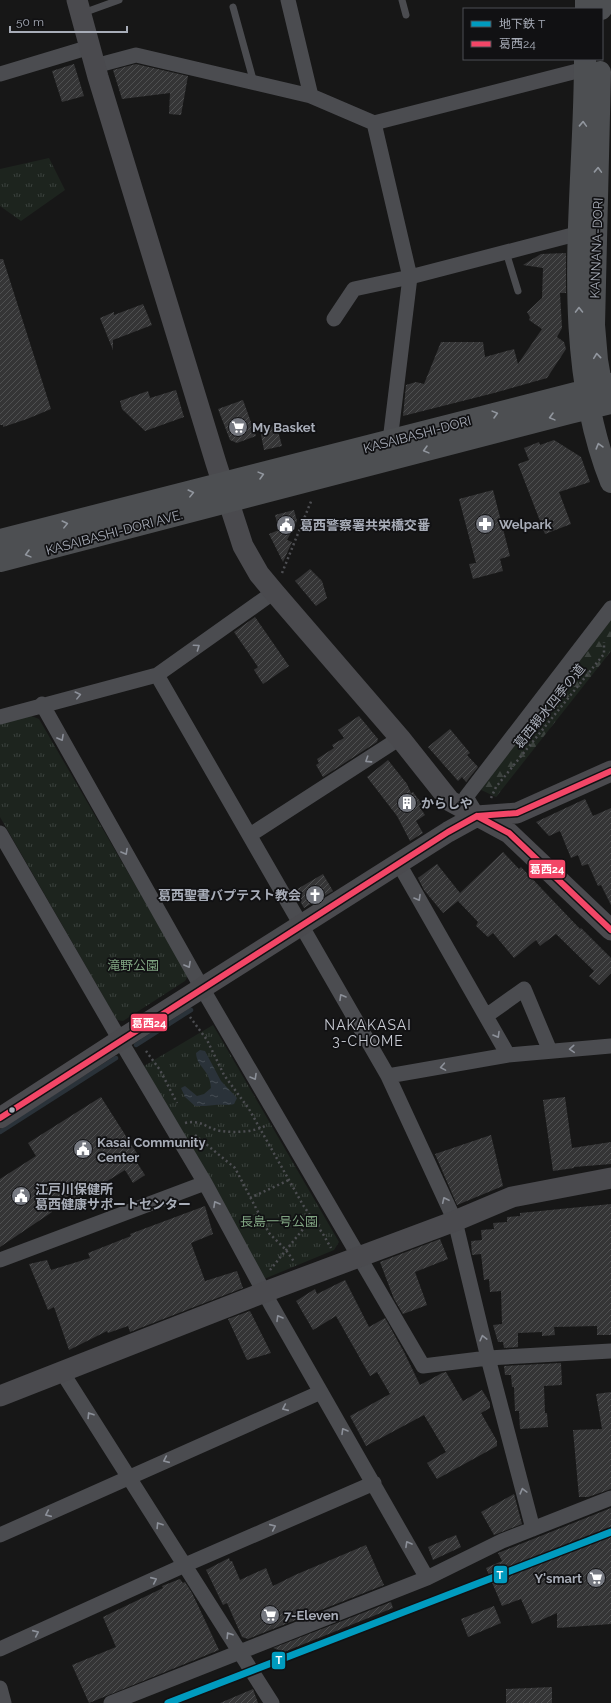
<svg xmlns="http://www.w3.org/2000/svg" width="611" height="1703" viewBox="0 0 611 1703" font-family="Raleway,'Noto Sans JP',sans-serif">
  <style>
    .forest { fill: url(#forest-firs) }
    .park { fill: url(#park-tufts) }
    .water { fill: url(#water-ripples) }
    .lines { fill: none; stroke-linecap: round; stroke-linejoin: round }
    .stream { stroke: #2a3239; stroke-width: 4.5 }
    .building { fill: url(#building-hatch) }
    .path { stroke: #4d4e52; stroke-width: 2.5; stroke-dasharray: 2 3; stroke-linecap: butt }
    .lane { stroke: #4b4c50; stroke-width: 7 }
    .street { stroke: #4b4c50; stroke-width: 15 }
    .secondary { stroke: #4a4a4e; stroke-width: 21 }
    .primary { stroke: #4d4f52; stroke-width: 22 }
    .bus-1-casing { stroke: #111113; stroke-width: 9 }
    .bus-1 { stroke: #f34667; stroke-width: 6 }
    .metro-1-casing { stroke: #111113; stroke-width: 10 }
    .metro-1 { stroke: #009bbf; stroke-width: 7 }
    .oneway { stroke: #91969e }
    .oneway2 { stroke: #8c9099 }
    .bus-dot { fill: #a8adb8; stroke: #111113; stroke-width: 1.5 }
    .labels { text-anchor: middle; stroke-width: 3.5; stroke-linejoin: round; paint-order: stroke }
    .street-label { font-size: 13px; fill: #a8adb8; stroke: #111113 }
    .poi-label { font-size: 13px; font-weight: bold; fill: #a8adb8; stroke: #111113; text-anchor: start }
    .park-label { font-size: 13px; fill: #7fa381; stroke: #111113 }
    .neighbourhood-label { font-size: 14px; letter-spacing: 1px; fill: #c9ccd4; stroke: #111113 }
    .line-badge { stroke: #111113; stroke-width: 1.5 }
    .badge-label { font-size: 11px; text-anchor: middle; font-weight: bold; fill: #fff }
  </style>
  <defs>
    <pattern id="forest-firs" width="22" height="20" patternUnits="userSpaceOnUse"><rect width="22" height="20" fill="#1d241e"/><path d="M5 1l3.5 6h-7zM16 11l3.5 6h-7z" fill="#3b413d"/></pattern>
    <pattern id="park-tufts" width="24" height="20" patternUnits="userSpaceOnUse"><rect width="24" height="20" fill="#1d241e"/><path d="M3 7l-1-3M5 7V3M7 7l1-3M15 17l-1-3M17 17v-4M19 17l1-3" fill="none" stroke="#3b413d"/></pattern>
    <pattern id="water-ripples" width="26" height="14" patternUnits="userSpaceOnUse"><rect width="26" height="14" fill="#2a3239"/><path d="M2 4q2-2 4 0t4 0M15 11q2-2 4 0t4 0" fill="none" stroke="#464d54"/></pattern>
    <pattern id="building-hatch" width="6" height="6" patternUnits="userSpaceOnUse"><rect width="6" height="6" fill="#353536"/><path d="M-1 1l2-2M0 6l6-6M5 7l2-2" fill="none" stroke="#4f5051"/></pattern>
  </defs>
  <rect width="100%" height="100%" fill="#171717"/>
  <path class="forest" d="M611,614v37l-115,146 -19,-9z"/>
  <path class="park" d="M49,158l16,32 -44,31 -21,-15v-37z
    M29,715l10,4 149,257 -3,5 -62,40 -6,-1 -117,-203v-93z
    M213,1025l126,217 -5,8 -70,29 -120,-213z"/>
  <path class="water" d="M200,1050l5,1 16,30 16,17 -3,6c-7,2 -13,0 -19,1 -7,1 -13,1 -20,1l-10,-9 -4,-9 4,-2 12,10 7,-2 7,-6c-1,-19 -14,-20 -15,-35z"/>
  <g class="lines">
    <path class="stream" d="M136,1045l55,-35
      M0,1132l116,-74"/>
  </g>
  <path class="building" d="M74,64l10,32 -22,6 -10,-31z
    M136,64l52,12 -7,39 -12,-1 1,-21 -48,6 -9,-29z
    M566,253v40h-6l2,35 -5,9 7,5 2,7 -19,29 -53,15 -91,23 3,-31 10,-3 8,2 17,-42h42l2,15 29,-8 4,15 24,-35 -13,-9 1,-3 -3,-5 15,-14 1,-30 -20,-3 18,-11z
    M0,259h3l48,150 -24,10 -24,8v-2h-3z
    M143,304l9,21 -39,15v10l-13,-32 14,-6v3z
    M176,390l8,27 -39,14 -23,-22 -2,-8 28,-10 2,7z
    M243,400l13,36 -19,7 -7,-3 -12,-31z
    M276,423l6,23 -18,4 -3,-15z
    M554,440l27,17 9,25 -31,10 12,32 -26,10 -27,-70 11,-4 -5,-12 15,-6 1,3z
    M493,490l17,66 -10,3 3,12 -30,8 -4,-15 7,-1 -17,-64z
    M294,510l3,11 -10,19 5,2 -9,20 -14,-28 10,-4 -4,-15z
    M310,569l12,12 5,17 -11,8 -21,-25z
    M255,617l34,49 -26,18 -9,-14 4,-3 -24,-35z
    M359,716l19,23 -1,3 -54,35 -7,-12 3,-2 -2,-4 17,-11 -2,-3 12,-7 -6,-8z
    M450,729l20,24 -3,2 11,12 -12,15 -4,-5 -4,4 -30,-34z
    M388,760l19,24 4,9 2,-1 9,12 -3,2 6,9 -9,6 7,12 -13,8 -13,-25 -30,-39z
    M585,799l8,17 18,-8v97l-10,-20 -3,1 -10,-22 -6,2 -4,-11 -7,3 -11,-27 -11,5 -13,-14z
    M503,852l16,17 2,-2 59,62 1,-1 30,30v15l-12,12 -10,-9 5,-5 -38,-37 -16,12 -4,-6 -22,18 -21,-25 -5,4 -12,-11 2,-4 -20,-21 -15,12 -19,-23 -6,-12 19,-14 23,29z
    M323,874l10,17 -29,17 -10,-17z
    M101,1097l37,58 -4,3 11,17 -12,8 -8,-13 -51,32 -4,-7 -20,13 2,4 -52,35v-68l36,-23 -8,-13z
    M565,1097l7,51 39,-6v22l-37,3v1l-21,3 -10,-71z
    M491,1135l12,51 -46,19 -22,-51z
    M611,1204v131h-14v-9l-43,1 1,8 -13,1v-4l-24,1v14l-14,1 -1,-6h-5l-5,-17 9,-1 -1,-33 -11,1 -1,-13 -5,1 -3,-26 -9,1 -1,-14 11,-1 -1,-10 13,-1 -1,-6 14,-1v-5l13,-1v-3z
    M205,1206l8,28 -22,9 14,38 32,-10 6,17 -113,44 -2,-6 -20,7 -1,-2 -38,19 -15,-43 -6,3 -19,-46 18,-4 4,10 39,-12 -2,-5 43,-17 -1,-2z
    M440,1239l8,20 -33,13 12,33 -24,9 -9,-15 -14,-37z
    M345,1280l24,47 16,-9 19,34 16,33 22,-12 4,-1 17,29 19,-11 8,13v5l-9,5 16,28v5l-60,33 -10,-16 19,-11 -22,-37 -58,31 -16,-30 40,-22 -13,-22 -7,4 -34,-60 -23,14 -17,-29 19,-12 2,5z
    M250,1311l21,42 -24,7 -19,-41z
    M561,1363l1,22 -18,1 1,27h2l1,14 -28,2 -1,-18h-4l-1,-24h-2l-1,-12h-6l-1,-9z
    M611,1392v97l-23,8h-9l-6,-67 29,-1 -6,-35z
    M514,1494l8,30 -28,11 -13,-23z
    M611,1508v116l-54,4v-15l-25,11 -11,-25 -19,7 -16,-38 16,-7 -4,-8z
    M456,1535l5,12 -28,13 -5,-13z
    M366,1545l18,40 -136,54 -6,-2 -15,-34 -4,2 -17,-35 23,-12 1,3h2l8,19 26,-12 7,18 22,-11z
    M180,1579l3,4 2,-1 7,11 27,57 -130,53 -17,-38 44,-18 -13,-30 60,-29 -1,-2z
    M391,1602l2,6 -109,44 -11,-4z
    M494,1606l7,17 -33,14 -7,-18z
    M552,1687v16h-46v-14z
    M253,1689l5,14h-38z"/>
  <g class="lines">
    <path class="path" d="M282,573l30,-74
      M491,798l5,-11 108,-133v-12
      M190,1017l17,23 17,35 25,34 54,96 20,29 8,14
      M146,1051l14,19 17,33
      M185,1123c17,-4 22,6 36,8 14,2 33,1 44,-5
      M195,1135l40,33 34,65 17,17 9,13
      M250,1198l39,-18
      M270,1270l42,-52"/>
    <path class="lane" d="M402,0l4,15
      M233,7l21,76
      M83,13l36,-13
      M506,252l12,39"/>
    <path class="street" d="M288,0l23,96
      M95,66l41,-11 175,41 63,27 211,-54
      M0,74l90,-27
      M374,123l36,154 -20,164
      M334,319l20,-30 56,-12 170,-44
      M157,675l231,401 67,145 33,137 45,171
      M42,704l160,284 221,378 65,-8 123,-7
      M0,717l157,-42 117,-83
      M477,815l-11,-18 145,-189
      M0,833l120,207 85,143 65,120 157,275
      M250,835l150,-97
      M399,864l109,191
      M486,1016l38,-27 26,62
      M388,1076l120,-21 103,-9
      M0,1260l205,-77
      M62,1372l210,331
      M0,1535l321,-143
      M0,1649l185,-84 189,-82
      M0,1688l4,15
      M111,1703l316,-125 75,-37 109,-43"/>
    <path class="secondary" d="M77,0l21,77 118,386 27,83 16,28 15,18 126,146 50,63 59,32 102,97
      M0,1118l120,-78 328,-208 29,-16 40,-3 94,-42
      M0,1396l265,-104 190,-71 57,-24 99,-19"/>
    <path class="primary" d="M586,9v-9
      M601,9v-9
      M585,59c0,139 -27,290 26,423
      M600,72l-6,253 3,35 7,41
      M0,540l611,-156
      M0,561l569,-148 42,-10"/>
    <g class="bus-1-casing">
      <path id="bus-1" d="M477,816l32,17 102,97
        M0,1118l448,-286 29,-16 40,-3 94,-42"/>
    </g>
    <use href="#bus-1" class="bus-1"/>
    <g class="metro-1-casing">
      <path id="metro-1" d="M168,1703l443,-171"/>
    </g>
    <use href="#metro-1" class="metro-1"/>
  </g>
  <defs><path id="oneway-chevron" d="M-2-3.5L2.5 0L-2 3.5" fill="none" stroke-width="1.6" stroke-linecap="round" stroke-linejoin="round"/></defs>
  <g class="oneway">
    <use href="#oneway-chevron" transform="translate(583 124) rotate(-88)"/>
    <use href="#oneway-chevron" transform="translate(598 170) rotate(-88)"/>
    <use href="#oneway-chevron" transform="translate(579 310) rotate(-91)"/>
    <use href="#oneway-chevron" transform="translate(597 356) rotate(-96)"/>
    <use href="#oneway-chevron" transform="translate(495 414) rotate(-15)"/>
    <use href="#oneway-chevron" transform="translate(552 417) rotate(165)"/>
    <use href="#oneway-chevron" transform="translate(599 446) rotate(-106)"/>
    <use href="#oneway-chevron" transform="translate(426 450) rotate(165)"/>
    <use href="#oneway-chevron" transform="translate(261 475) rotate(-15)"/>
    <use href="#oneway-chevron" transform="translate(191 493) rotate(-14)"/>
    <use href="#oneway-chevron" transform="translate(65 524) rotate(-14)"/>
    <use href="#oneway-chevron" transform="translate(28 554) rotate(165)"/>
  </g>
  <g class="oneway2">
    <use href="#oneway-chevron" transform="translate(197 647) rotate(-35)"/>
    <use href="#oneway-chevron" transform="translate(78 695) rotate(-14)"/>
    <use href="#oneway-chevron" transform="translate(61 738) rotate(61)"/>
    <use href="#oneway-chevron" transform="translate(368 760) rotate(147)"/>
    <use href="#oneway-chevron" transform="translate(125 852) rotate(61)"/>
    <use href="#oneway-chevron" transform="translate(418 898) rotate(60)"/>
    <use href="#oneway-chevron" transform="translate(188 965) rotate(61)"/>
    <use href="#oneway-chevron" transform="translate(342 997) rotate(-120)"/>
    <use href="#oneway-chevron" transform="translate(497 1035) rotate(60)"/>
    <use href="#oneway-chevron" transform="translate(572 1049) rotate(176)"/>
    <use href="#oneway-chevron" transform="translate(443 1067) rotate(170)"/>
    <use href="#oneway-chevron" transform="translate(254 1077) rotate(60)"/>
    <use href="#oneway-chevron" transform="translate(445 1200) rotate(-115)"/>
    <use href="#oneway-chevron" transform="translate(216 1204) rotate(-119)"/>
    <use href="#oneway-chevron" transform="translate(279 1318) rotate(-120)"/>
    <use href="#oneway-chevron" transform="translate(483 1338) rotate(-104)"/>
    <use href="#oneway-chevron" transform="translate(285 1408) rotate(156)"/>
    <use href="#oneway-chevron" transform="translate(90 1415) rotate(-122)"/>
    <use href="#oneway-chevron" transform="translate(344 1431) rotate(-120)"/>
    <use href="#oneway-chevron" transform="translate(166 1460) rotate(156)"/>
    <use href="#oneway-chevron" transform="translate(523 1491) rotate(-105)"/>
    <use href="#oneway-chevron" transform="translate(48 1514) rotate(156)"/>
    <use href="#oneway-chevron" transform="translate(159 1525) rotate(-122)"/>
    <use href="#oneway-chevron" transform="translate(273 1527) rotate(-24)"/>
    <use href="#oneway-chevron" transform="translate(408 1544) rotate(-119)"/>
    <use href="#oneway-chevron" transform="translate(154 1580) rotate(-24)"/>
    <use href="#oneway-chevron" transform="translate(36 1633) rotate(-24)"/>
    <use href="#oneway-chevron" transform="translate(229 1635) rotate(-122)"/>
  </g>
  <defs>
    <g id="supermarket-disc" transform="scale(1)"><circle r="9.5" fill="#757880" stroke="#111113"/><path d="M-6-5.5h2.5l.6 2H6L4.5 2H-2.5L-4.4-4H-6ZM-1.5 3.2a1.3 1.3 0 1 0 .1 0ZM3 3.2a1.3 1.3 0 1 0 .1 0Z" fill="#fff"/></g>
    <g id="pharmacy-disc" transform="scale(1)"><circle r="9.5" fill="#757880" stroke="#111113"/><path d="M-2-6h4v4h4v4h-4v4h-4v-4h-4v-4h4Z" fill="#fff"/></g>
    <g id="civic-disc" transform="scale(1)"><circle r="9.5" fill="#757880" stroke="#111113"/><path d="M-.6-6.5H3V-4.5H.6V-3L4-1V1h2V6H-6V1h2V-1L-.6-3ZM-1.2 2.5V6h2.4V2.5Z" fill="#fff"/></g>
    <g id="building-disc" transform="scale(1)"><circle r="9.5" fill="#757880" stroke="#111113"/><path d="M-4-6H4V6H1V3H-1V6H-4ZM-2.5-4.3h1.7v1.8h-1.7ZM.8-4.3h1.7v1.8H.8ZM-2.5-1h1.7V.8h-1.7ZM.8-1h1.7V.8H.8Z" fill="#fff"/></g>
    <g id="church-disc" transform="scale(1)"><circle r="9.5" fill="#757880" stroke="#111113"/><path d="M-1.2-6h2.4v3.5h3.3v2.4h-3.3V6h-2.4V-.1h-3.3v-2.4h3.3Z" fill="#fff"/></g>
  </defs>
  <g fill-rule="evenodd">
    <use href="#supermarket-disc" x="238" y="427"/>
    <use href="#pharmacy-disc" x="485" y="524"/>
    <use href="#civic-disc" x="286" y="525"/>
    <use href="#building-disc" x="407" y="803"/>
    <use href="#church-disc" x="315" y="895"/>
    <use href="#civic-disc" x="83" y="1149"/>
    <use href="#civic-disc" x="21" y="1196"/>
    <use href="#supermarket-disc" x="596" y="1578"/>
    <use href="#supermarket-disc" x="270" y="1615"/>
  </g>
  <circle class="bus-dot" cx="12" cy="1110" r="3.5"/>
  <g class="labels">
    <g class="street-label">
      <text transform="translate(596 248) rotate(-88)" y="5">KANNANA-DORI</text>
      <text transform="translate(417 434) rotate(-15)" y="5">KASAIBASHI-DORI</text>
      <text transform="translate(114 532) rotate(-15)" y="5">KASAIBASHI-DORI AVE.</text>
      <text transform="translate(549 706) rotate(-51)" y="5">葛西親水四季の道</text>
    </g>
    <g class="poi-label">
      <text x="252" y="432">My Basket</text>
      <text x="499" y="529">Welpark</text>
      <text x="300" y="530">葛西警察署共栄橋交番</text>
      <text x="421" y="808">からしや</text>
      <text x="301" y="900" text-anchor="end">葛西聖書バプテスト教会</text>
      <text x="97" y="1147">Kasai Community<tspan x="97" dy="15">Center</tspan></text>
      <text x="35" y="1194">江戸川保健所<tspan x="35" dy="15">葛西健康サポートセンター</tspan></text>
      <text x="582" y="1583" text-anchor="end">Y'smart</text>
      <text x="284" y="1620">7-Eleven</text>
    </g>
    <g class="park-label">
      <text x="133" y="970">滝野公園</text>
      <text x="279" y="1226">長島一号公園</text>
    </g>
    <g class="neighbourhood-label">
      <text x="368" y="1030">NAKAKASAI<tspan x="368" dy="16">3-CHOME</tspan></text>
    </g>
  </g>
  <g class="line-badge">
    <rect x="528" y="859" width="38" height="20" rx="4" fill="#f34667"/>
    <rect x="130" y="1013" width="38" height="19" rx="4" fill="#f34667"/>
    <rect x="493" y="1565" width="15" height="19" rx="4" fill="#009bbf"/>
    <rect x="271" y="1651" width="15" height="19" rx="4" fill="#009bbf"/>
  </g>
  <g class="badge-label">
    <text x="547" y="873">葛西24</text>
    <text x="149" y="1027">葛西24</text>
    <text x="500" y="1579">T</text>
    <text x="279" y="1664">T</text>
  </g>
  <rect x="463" y="8" width="140" height="52" fill="#111113" stroke="#4d4f55"/>
  <rect x="471" y="21" width="20" height="6" fill="#009bbf" stroke="#4d4f55"/>
  <text x="499" y="28" font-size="12" fill="#a8adb8">地下鉄 T</text>
  <rect x="471" y="41" width="20" height="6" fill="#f34667" stroke="#4d4f55"/>
  <text x="499" y="48" font-size="12" fill="#a8adb8">葛西24</text>
  <path d="M10 26v6h117v-6" fill="none" stroke="#a8adb8" stroke-width="2"/>
  <text x="16" y="26" font-size="12" fill="#a8adb8" stroke="#111113" stroke-width="3" paint-order="stroke">50 m</text>
</svg>
